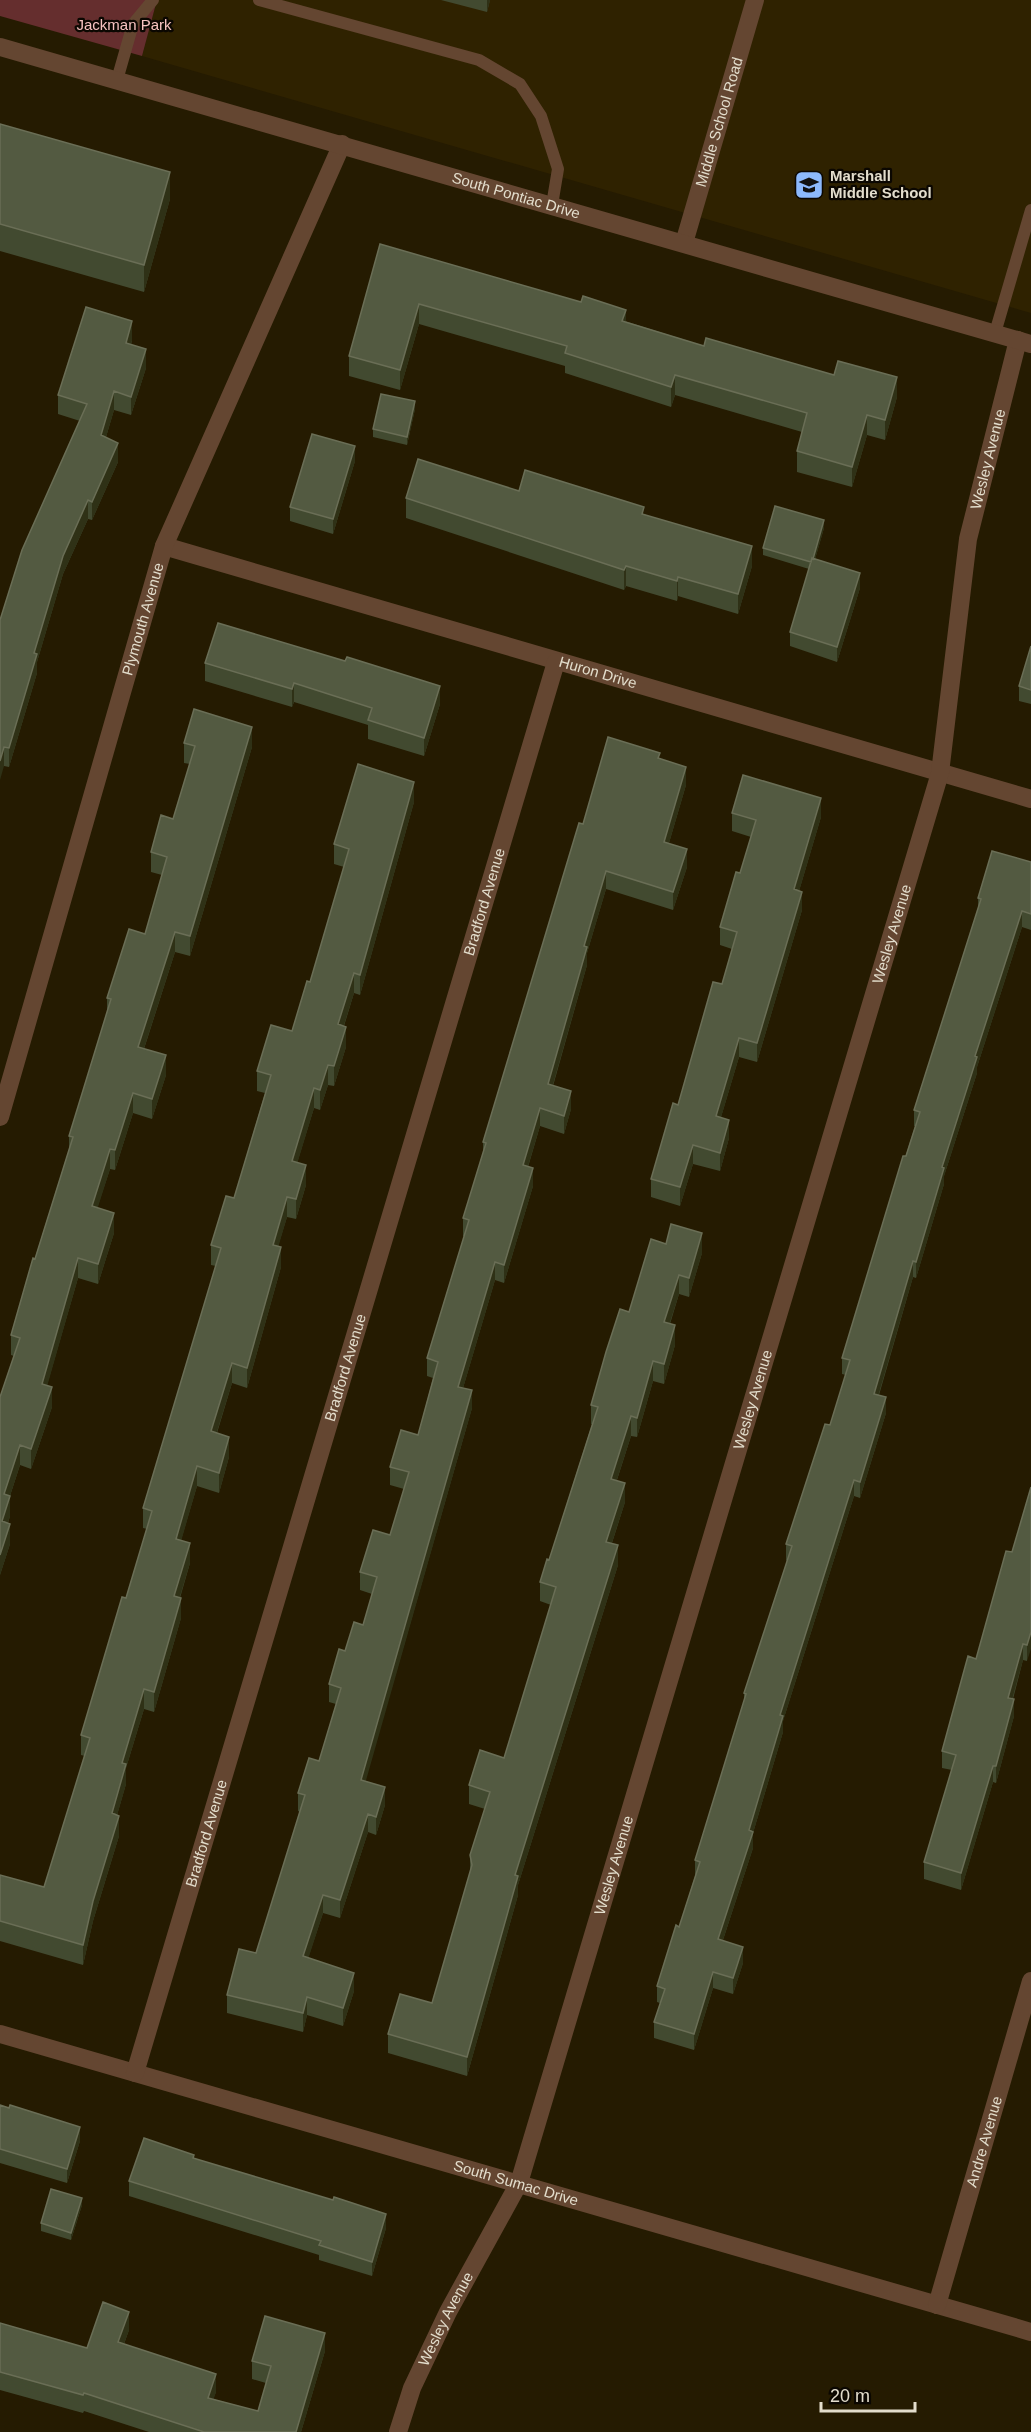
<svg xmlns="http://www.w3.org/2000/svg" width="1031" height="2432" viewBox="0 0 1031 2432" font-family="Arial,sans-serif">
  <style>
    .built { fill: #2f2200 }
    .park { fill: #652e2e }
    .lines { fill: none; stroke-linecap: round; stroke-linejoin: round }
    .service { stroke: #644631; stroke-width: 12 }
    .minor { stroke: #644631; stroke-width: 18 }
    .tertiary { stroke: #644631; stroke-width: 18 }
    .wall { fill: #424a30 }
    .shaded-wall { fill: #2f3116 }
    .building { fill: #535a41; stroke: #6a6e56; stroke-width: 1.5 }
    .labels { text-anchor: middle; stroke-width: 4.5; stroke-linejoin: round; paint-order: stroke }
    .park-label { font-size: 15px; fill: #f6c3c0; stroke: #0b0701 }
    .street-label { font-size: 15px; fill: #e3ddcc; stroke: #0b0701 }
    .poi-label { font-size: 15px; font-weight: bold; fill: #e3ddcc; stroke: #0b0701; text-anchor: start }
  </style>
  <rect width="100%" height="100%" fill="#251b01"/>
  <path class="built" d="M157,0h874v313l-889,-257z"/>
  <path class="park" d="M0,0h157l-15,56 -142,-40z"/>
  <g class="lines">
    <path class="service" d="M259,0l220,60 41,24 21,32 17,53 -6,36
      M117,80l16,-56 20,-24
      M995,333l36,-123"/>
    <g class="minor">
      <path id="s1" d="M684,243l71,-243"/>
      <path id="s2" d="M164,546l867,253"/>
      <path id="s3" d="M0,1117l164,-571 178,-402"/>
      <path id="s4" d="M0,2034l1031,298"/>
      <path id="s5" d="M135,2073l421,-1411"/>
      <path id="s6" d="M937,2305l94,-324"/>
      <path id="s7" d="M398,2432l14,-44 36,-76 71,-129 421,-1410 28,-234 50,-199"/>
    </g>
    <path class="tertiary" id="s8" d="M0,47l1031,297"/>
  </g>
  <path class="wall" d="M441,0h49l-3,12z
    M0,124l170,75 -26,93 -144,-41z
    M380,244l324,102 193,51 -12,43 -18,-5 -15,52 -55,-15v-21l5,-19 -127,-37 -4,12 -106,-34v-7l-146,-42 -19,66 -51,-14v-20z
    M132,340l-1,5 15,23 -15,47 -17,-5 -8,27 12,25 -26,58 -4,-1 -25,55 -26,88v11l-28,94 -5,-1 -4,-146 80,-199 -22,-7v-19z
    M415,409l-8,36 -34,-8v-8z
    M355,461l-22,73 -43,-13v-14z
    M519,491l125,23 108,52 -14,48 -60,-18 -1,5 -51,-15 -2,4 -218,-72v-20z
    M824,528l-9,31 45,29 -23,74 -47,-16v-14l19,-63 -46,-14v-7z
    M1031,646v58l-12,-3v-15z
    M205,663l235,41 -16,52 -56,-17v-14l-74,-23 -2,5 -87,-26z
    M184,743l68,4 -62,209 -15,-4 -31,97 22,26 -14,44 -19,-6 -18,57 -5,-1 -13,39 17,25 -16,51 -20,-6 -31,107 5,22 -21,62 -11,-4 -10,31v20l-2,7 2,21 -10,31v-178l14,-41 -3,-1v-20l58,-186v-13l38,-122v-16l38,-64 17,-59 -11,-3v-20l22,-33 17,-55 -6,-1z
    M660,759l26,26 -17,58 18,24 -14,43 -67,-21 -19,64v12l-34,121 18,23 -7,25 -24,-8 -12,41 5,19 -29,97 -9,-3 -32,108 9,20 -107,373 20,24 -9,30 -8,-3 -28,86 -17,-5 -15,45 46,33 -11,35 -36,-11 -4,17 -76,-19v-18l29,-42 44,-141 -2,-1v-18l21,-32 17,-57 -7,-2v-18l16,-33 18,-26 9,-31 -12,-4v-18l30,-37 14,-46 -14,-4v-18l28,-32 15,-57 -6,-2v-18l37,-122h-1v-18l20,-65v-11l100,-318z
    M414,802l-54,193 -6,-2 -10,33 2,21 -12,39 -6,-1 -8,25 -6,-2 -17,55 9,22 -10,34 -9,-2 -9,29 3,21 -34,121 -15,-5 -15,50 12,24 -10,36 -22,-7 -16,54 9,23 -10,35 1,20 -27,94 -10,-3 -18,59v16l-9,31 2,21 -26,85 -10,44 -83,-24v-66l44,12 41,-131 -4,-1v-20l45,-137 21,-69 -4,-1v-20l73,-242 -5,-1v-20l23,-47 31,-105 -8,-2v-20l35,-40 18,-49 34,-115 -10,-3v-20z
    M732,813l89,4 -22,74 3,19 -45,152 -18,-5 -18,60 8,21 -9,33 -27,-7 -13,42 -29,-9v-18l71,-195 10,-35 -12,-4v-18l20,-54 11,-36 -19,-6z
    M1031,862v68l-9,-3 -45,140v6l-33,103v8l-28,94 -3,-1 -34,118 7,18 -26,85 -6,-2 -71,225v11l-30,101v15l-30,92 20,23 -10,31 -20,-6 -19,62 -40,-12v-16l6,-19 -3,-1v-16l22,-59 16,-51v-16l49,-158v-9l43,-132 -1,-1v-16l44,-119 16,-50 -4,-1v-16l73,-232h-1v-16l64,-202v-10z
    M702,1253l-13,44 -10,-3 -9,30 5,21 -11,39 -11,-3 -16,56 -6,-1 -14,44 8,22 -13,41 6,22 -100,320v10l-51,181 -79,-23v-19l44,-31 38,-131v-17l15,-46 -16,-5v-19l35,-27 47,-153 -11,-4v-19l9,-22 43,-136h-1v-19l38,-93z
    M1031,1487l-4,174 -4,-1 -10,39 1,17 -18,67 -3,-1 -32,108 -37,-11v-17l28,-92 -10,-2v-17l34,-92 36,-107z
    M0,2105l80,36 -13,42 -67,-20z
    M194,2158l192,70 -14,48 -53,-16v-5l-190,-59v-15z
    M82,2205l-11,35 -30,-9v-8z
    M0,2323l87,25 42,-18 -5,14 92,48 -3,7 45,12 8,-28 -14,-4v-18l73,-10 -24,81h-152l-65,-21 -1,2 -83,-23z"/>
  <path class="shaded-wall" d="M487,0h3l-3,12z
    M170,172v27l-26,93v-27z
    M419,304v20l-19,66v-20z
    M626,310v20l-4,-9z
    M132,321v19l-6,22v-19z
    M146,349v19l-15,47v-18z
    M675,375v20l-4,12v-20z
    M897,377v20l-12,43v-20z
    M114,391v19l-13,44v-19z
    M415,401v8l-8,36v-8z
    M867,415v20l-15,52v-20z
    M118,443v19l-26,58v-18z
    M355,446v15l-22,73v-15z
    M88,500v19l-25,55 -26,88v11l-28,94v-19l25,-95 29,-97z
    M824,520v8l-12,42v-8z
    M752,546v20l-14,48v-20z
    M626,566v20l-2,4v-20z
    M860,573v15l-23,74v-15z
    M678,577v19l-1,5v-20z
    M294,683v19l-2,5v-18z
    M440,686v18l-16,52v-18z
    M252,727v20l-62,209v-20z
    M4,747v19l-4,14v-19z
    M686,767v18l-22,75v-18z
    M414,782v20l-54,193v-20z
    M821,798v19l-27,91v-19z
    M687,849v18l-14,43v-18z
    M606,871v18l-19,64v12l-39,137v-18l36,-138z
    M802,892v18l-45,152v-19z
    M1022,911v16l-45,140v6l-33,103v8l-28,94v-16l26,-95 33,-111z
    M175,932v20l-37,115v-20z
    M354,973v20l-16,51v-20z
    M346,1027v20l-12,39v-20z
    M739,1038v19l-23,77v-18z
    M166,1055v20l-14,44v-20z
    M328,1065v20l-8,25v-20z
    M314,1088v20l-22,73v-20z
    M571,1091v18l-7,25v-18z
    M133,1093v20l-18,57v-20z
    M540,1108v18l-17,57v-18z
    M729,1120v18l-9,33v-18z
    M693,1145v19l-13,42v-19z
    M110,1149v20l-18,57v-20z
    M306,1165v20l-10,34v-20z
    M533,1168v18l-29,97v-18z
    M287,1197v20l-14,48v-20z
    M114,1213v20l-16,51v-20z
    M702,1233v20l-13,44v-19z
    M281,1247v20l-34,121v-20z
    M78,1258v20l-36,126v-20z
    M913,1261v16l-39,133v-16z
    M495,1262v18l-37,125v-18z
    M679,1275v19l-15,47v-19z
    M675,1325v20l-11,39v-20z
    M653,1361v20l-16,56v-19z
    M232,1363v20l-21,68v-20z
    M52,1387v20l-21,62v-20z
    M472,1390v18l-111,390v-18z
    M886,1397v16l-26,85v-16z
    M631,1416v20l-20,62v-19z
    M229,1437v20l-10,36v-20z
    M20,1445v20l-16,49v-20z
    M197,1466v20l-21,73v-20z
    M854,1480v16l-71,225v11l-30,101v15l-35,107v-16l62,-224z
    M625,1483v19l-19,59v-19z
    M10,1496v20l-8,25v-20z
    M10,1524v20l-10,31v-20z
    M190,1543v20l-16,53v-20z
    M618,1545v20l-100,320v10l-51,181v-19l48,-182z
    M181,1598v20l-27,94v-20z
    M1031,1632v17l-4,12v-16z
    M1023,1644v16l-15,54v-16z
    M144,1689v20l-18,59v16l-14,49v-20l10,-50z
    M1014,1699v17l-18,67v-17z
    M993,1766v16l-32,108v-17z
    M385,1787v18l-9,30v-18z
    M368,1814v18l-28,86v-18z
    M119,1816v20l-26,85 -10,44v-20l10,-44z
    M323,1895v18l-20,62v-19z
    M743,1947v16l-10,31v-16z
    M713,1972v16l-19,62v-16z
    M354,1973v18l-11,35v-18z
    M307,1997v18l-4,17v-19z
    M80,2127v14l-13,42v-14z
    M82,2198v7l-11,35v-7z
    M386,2214v14l-14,48v-14z
    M129,2312v18l-11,30v-18z
    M325,2333v18l-24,81h-5z
    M216,2374v18l-8,24v-18z"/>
  <path class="building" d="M0,124l170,48 -26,93 -144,-41z
    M380,244l201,58 2,-6 43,14 -4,11 82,25 2,-8 128,37 4,-14 59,16 -12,43 -18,-5 -15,52 -55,-16 10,-38 -132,-38 -4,12 -106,-34 2,-7 -148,-42 -19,66 -51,-14z
    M86,307l46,14 -6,22 20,6 -15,48 -17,-6 -13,44 17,8 -26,59 -4,-2 -25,56 -29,97 3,1 -28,94 -5,-1 -4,14v-141l22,-70 65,-146 -29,-9z
    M381,394l34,7 -8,36 -34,-8z
    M312,434l43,12 -22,73 -43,-12z
    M418,459l101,32 6,-21 119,37 -2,7 110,32 -14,48 -60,-17 -1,4 -51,-15 -2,4 -218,-72z
    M775,506l49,14 -11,39 -1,-1 -1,4 -48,-14z
    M812,558l48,15 -23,74 -47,-15z
    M218,623l127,38 2,-4 93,29 -16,52 -56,-18 4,-12 -78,-25 -2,6 -87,-26z
    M1031,646v44l-12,-4z
    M194,709l58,18 -62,209 -15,-4 -37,115 28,8 -14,44 -19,-6 -18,57 -5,-1 -18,57 22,7 -16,51 -20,-6 -36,126 10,3 -21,62 -11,-4 -16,49 6,2 -8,25 8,3 -10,31v-158l20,-59 -9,-3 22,-77 2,1 38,-122 -4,-1 42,-137 -4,-1 22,-69 16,5 22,-77 -16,-5 10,-37 12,4 22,-73 -11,-3z
    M608,737l52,16 -2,5 28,9 -22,75 23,7 -14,43 -67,-21 -22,75 3,1 -39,137 23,7 -7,25 -24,-8 -17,57 10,3 -29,97 -9,-3 -37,125 14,3 -111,390 24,7 -9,30 -8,-3 -28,86 -17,-5 -20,61 51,17 -11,35 -36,-11 -4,16 -76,-18 12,-46 17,4 49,-158 -7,-2 11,-35 10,3 22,-73 -12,-4 10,-35 6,2 9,-29 9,3 14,-48 -17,-5 13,-42 17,5 19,-63 -19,-5 11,-37 17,5 20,-73 -11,-4 42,-138 -6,-2 23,-75 -3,-1 96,-319 4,1z
    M358,764l56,18 -54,193 -6,-2 -16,51 8,3 -12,39 -6,-1 -8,25 -6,-2 -22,73 14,4 -10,34 -9,-2 -14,48 8,2 -34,121 -15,-5 -21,68 18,6 -10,36 -22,-7 -21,73 14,4 -16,53 7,2 -27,94 -10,-3 -22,74 4,1 -14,49 7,3 -26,85 -10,44 -83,-24v-46l44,12 46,-149 -9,-3 41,-138 4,1 26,-87 -9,-3 78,-260 -10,-3 15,-49 8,2 37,-123 -14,-4 14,-46 21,6 15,-50 3,1 39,-133 -15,-5z
    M743,775l78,23 -27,91 8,3 -45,151 -18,-5 -23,78 13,4 -9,33 -27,-8 -13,42 -29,-8 22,-76 5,2 35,-123 9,2 15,-52 -17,-5 16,-55 4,1 16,-53 -24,-7z
    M992,851l39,11v52l-9,-3 -47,145 2,1 -35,110 2,1 -28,94 -3,-1 -39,133 12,3 -26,85 -6,-2 -74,235 3,1 -34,114 4,2 -35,107 25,8 -10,31 -20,-6 -19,62 -40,-12 11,-33 -8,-3 19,-61 3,2 21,-65 -5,-2 51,-166 -2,-1 48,-147 -6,-2 39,-120 5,1 20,-65 -8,-2 61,-202h3l14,-44 -6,-2 67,-211 -3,-1z
    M671,1224l31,9 -13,45 -10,-3 -15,47 11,3 -11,39 -11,-3 -16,57 -6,-2 -20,63 14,4 -19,59 12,3 -103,330 3,1 -51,181 -79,-23 12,-40 32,9 40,-138 -2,-10 20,-63 -21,-7 11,-35 24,8 52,-171 -16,-5 7,-23 2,1 49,-153 -7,-2 15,-53 14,-43 9,3 22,-73 15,5z
    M1031,1487v145l-4,13 -4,-1 -15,54 6,1 -18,67h-3l-32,107 -37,-11 32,-107 -14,-4 26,-95 8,3 30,-108 6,1z
    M0,2105l9,3 1,-3 70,22 -13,42 -67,-20z
    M144,2138l50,17 -1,3 140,42 1,-3 52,17 -14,48 -53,-17 2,-4 -192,-60z
    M51,2189l31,9 -11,35 -30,-10z
    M103,2302l26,10 -11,30 98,32 -8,24 50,13 13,-45 -19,-5 13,-45 60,17 -29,99h-92l-120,-39 -1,2 -83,-23v-49l87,25z"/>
  <defs>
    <g id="school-square" transform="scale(1.5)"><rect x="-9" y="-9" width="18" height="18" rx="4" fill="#8cb9fc" stroke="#0b0701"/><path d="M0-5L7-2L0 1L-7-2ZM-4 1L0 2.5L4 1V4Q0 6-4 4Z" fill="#111"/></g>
  </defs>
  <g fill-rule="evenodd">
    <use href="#school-square" x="809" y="185"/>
  </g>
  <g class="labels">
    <g class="park-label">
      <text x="124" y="30">Jackman Park</text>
    </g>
    <g class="street-label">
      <text dy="5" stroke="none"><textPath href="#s1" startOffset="126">Middle School Road</textPath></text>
      <text dy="5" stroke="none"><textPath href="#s8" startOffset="537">South Pontiac Drive</textPath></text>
      <text dy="5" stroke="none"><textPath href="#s7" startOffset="2067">Wesley Avenue</textPath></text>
      <text dy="5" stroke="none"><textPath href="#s3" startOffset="518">Plymouth Avenue</textPath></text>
      <text dy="5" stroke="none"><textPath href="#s2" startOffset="452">Huron Drive</textPath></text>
      <text dy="5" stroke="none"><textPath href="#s5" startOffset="1222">Bradford Avenue</textPath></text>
      <text dy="5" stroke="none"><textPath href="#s7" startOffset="1581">Wesley Avenue</textPath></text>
      <text dy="5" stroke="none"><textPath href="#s5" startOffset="736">Bradford Avenue</textPath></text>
      <text dy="5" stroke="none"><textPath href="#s7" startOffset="1095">Wesley Avenue</textPath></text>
      <text dy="5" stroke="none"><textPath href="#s5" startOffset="250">Bradford Avenue</textPath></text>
      <text dy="5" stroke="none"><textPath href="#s7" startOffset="609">Wesley Avenue</textPath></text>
      <text dy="5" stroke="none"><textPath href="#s6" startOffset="170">Andre Avenue</textPath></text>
      <text dy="5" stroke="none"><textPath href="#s4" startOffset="537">South Sumac Drive</textPath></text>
      <text dy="5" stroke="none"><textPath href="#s7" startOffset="123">Wesley Avenue</textPath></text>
    </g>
    <g class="poi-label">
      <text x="830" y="181">Marshall<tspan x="830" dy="17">Middle School</tspan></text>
    </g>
  </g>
  <path d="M821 2402v9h94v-9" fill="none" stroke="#e3ddcc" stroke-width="3"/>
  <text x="830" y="2402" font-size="18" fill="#e3ddcc" stroke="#0b0701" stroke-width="4.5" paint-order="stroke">20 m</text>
</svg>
